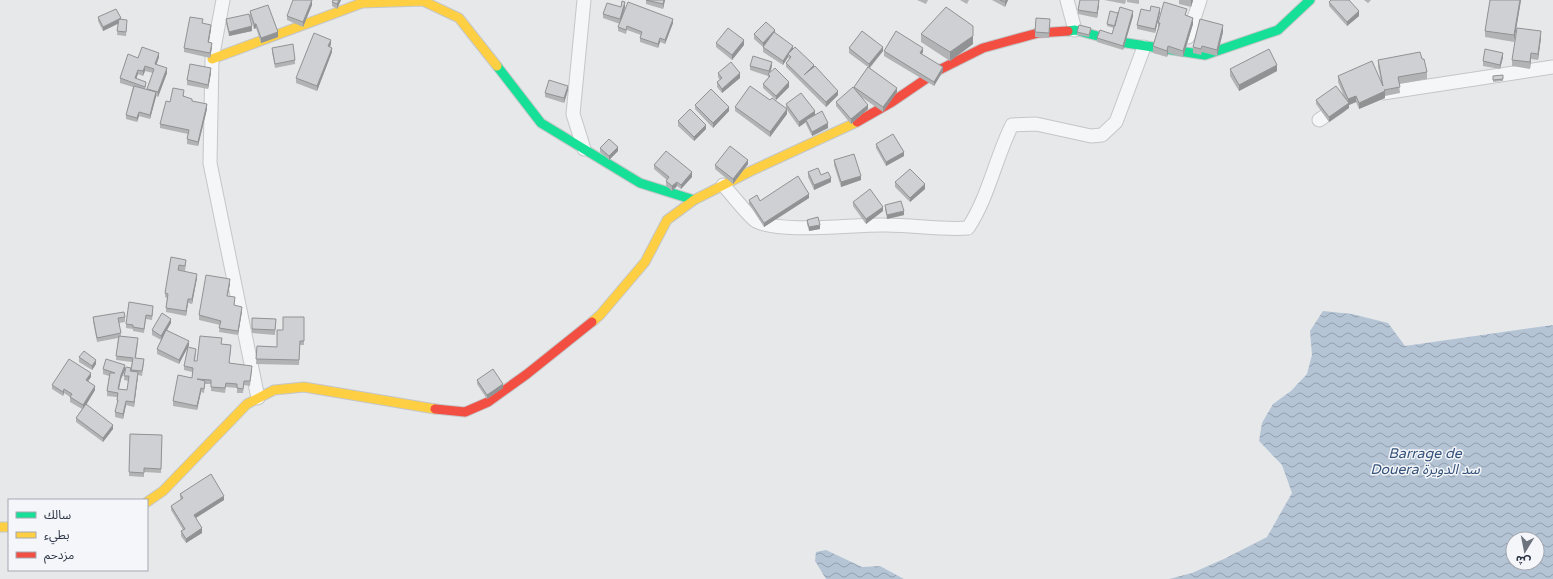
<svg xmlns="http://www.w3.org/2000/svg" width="1553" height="579" viewBox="0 0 1553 579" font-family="'Varela Round','Noto Sans Arabic',sans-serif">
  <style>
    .water { fill: url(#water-waves); fill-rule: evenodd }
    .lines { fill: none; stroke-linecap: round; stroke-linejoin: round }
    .street-casing { stroke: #c4c6c8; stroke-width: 15 }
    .fast-casing { stroke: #c4c6c8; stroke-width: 11 }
    .slow-casing { stroke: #c4c6c8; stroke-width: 11 }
    .jam-casing { stroke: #c4c6c8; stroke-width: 11 }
    .street { stroke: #f5f6f7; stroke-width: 13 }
    .fast { stroke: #16e098; stroke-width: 9 }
    .slow { stroke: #ffcf43; stroke-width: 9 }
    .jam { stroke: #f24e42; stroke-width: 9 }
    .wall { fill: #b1b3b5; fill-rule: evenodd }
    .shaded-wall { fill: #909294 }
    .building { fill: #ced0d3; stroke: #909294 }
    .labels { text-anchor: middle; stroke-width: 3; stroke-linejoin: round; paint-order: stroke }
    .water-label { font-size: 14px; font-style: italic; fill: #34527a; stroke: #f4f6f9 }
  </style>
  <defs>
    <pattern id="water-waves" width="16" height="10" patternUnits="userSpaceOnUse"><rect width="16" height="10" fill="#b4c4d5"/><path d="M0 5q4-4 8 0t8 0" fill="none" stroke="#93a0af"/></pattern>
  </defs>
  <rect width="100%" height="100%" fill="#e6e8ea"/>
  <path class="water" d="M1323,311l29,3 36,9 17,23 148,-21v254h-384l23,-6 34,-15 41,-21 25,-44 -10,-28 -23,-24 3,-18 11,-19 18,-13 16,-17 5,-19 -2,-24zM1513,539h24v24h-24z
    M826,550l36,17 18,-1 24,13h-78l-11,-18 1,-9z"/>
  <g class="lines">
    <g class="street-casing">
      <path id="street" d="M223,0l-11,59 -2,104 48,235
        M1067,0l8,30
        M1188,37l12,-37
        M1383,93l170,-26
        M1319,120l21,-14
        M584,149l-11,-35 11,-114
        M723,185c8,8 25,31 33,36 25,13 99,3 130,4 28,0 55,5 82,3 21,-32 27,-69 44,-103l24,-1 55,12 11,-1 14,-13 28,-75"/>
    </g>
    <g class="fast-casing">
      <path id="fast" d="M1068,31l7,-1 45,12 85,13 73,-25 32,-30
        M497,66l44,57 99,60 54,17"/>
    </g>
    <g class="slow-casing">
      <path id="slow" d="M212,59l150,-56 61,-2 36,17 38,48
        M592,322l8,-7 45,-53 22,-42 27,-20 57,-29 106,-49
        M147,502l16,-11 84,-87 27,-14 30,-3 131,22
        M0,527h9"/>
    </g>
    <g class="jam-casing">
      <path id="jam" d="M857,122l35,-20 47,-32 44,-22 55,-15 30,-2
        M435,409l30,3 23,-10 39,-28 65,-52"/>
    </g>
    <use href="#street" class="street"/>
    <use href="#fast" class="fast"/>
    <use href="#slow" class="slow"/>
    <use href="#jam" class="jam"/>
  </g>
  <path class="wall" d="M341,0l-4,9 -5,-3v-4z
    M646,0h19l-2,9 -17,-5z
    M917,0h11l-2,4z
    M960,0h9l-2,4z
    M992,0h16l-3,7z
    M1104,0h22l-1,4z
    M1127,0h12v4l-12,-2z
    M1179,0h14l-2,7 -12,-3z
    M1364,0h7l-3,3z
    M1490,0h31l-7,42 -29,-5v-6z
    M1329,2l30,14 -12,10 -18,-20z
    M312,5l-9,22 -16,-7v-4z
    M1099,5l-2,13 -19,-4v-4z
    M621,7h4l-2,8 50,8 -8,21 -5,-2 -2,6 -18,-6v-4l1,-3 -14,-5 -1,4 -8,-3v-4l2,-3 -17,-6v-4z
    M250,11l28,26 -17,6 -5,-15 -2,1 -4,-13z
    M1150,11l10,1 -5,21 -18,-4v-4z
    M1118,15l15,1 -10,34 -26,-8v-4l15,-4 2,-6 -7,-2v-2z
    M1186,16l7,8 -10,33 -15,-4 -1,4 -14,-4v-7l5,-18v-5z
    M98,17l23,2 6,5 -1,12 -9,-1 1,-11 -15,7 -5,-10z
    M226,19l26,12 -23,5 -3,-13z
    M203,23l8,6 -2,13 3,5 -2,11 -26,-6v-4z
    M1050,24l-1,14 -14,-1v-5z
    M1091,30l-2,7 -12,-2v-3z
    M1223,32l-6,24 -15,-4 -1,3 -8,-2v-6z
    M775,33l39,34 24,28 -12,12 -40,-40v-4l3,-4 -1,-2 -5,8 -20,-13v-5l2,-3 -2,3 -9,-8v-5z
    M921,34h52v10l-23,17 -29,-19z
    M1541,38l-3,22 -7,-1 -1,10 -18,-3v-6z
    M716,43l28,2 -12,15 -16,-13z
    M331,44l-1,3 2,5 -15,39 -21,-8v-5z
    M272,48l23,12v4l-20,4 -3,-16z
    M849,48l34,3 -13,17 27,24 -14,20 -23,-16 8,13 -17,15 -15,-18v-4l18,-14v-1l14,-20 -19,-14z
    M884,51l39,1 -1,2 21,17 -9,15 -50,-30z
    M159,57l-3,8 11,8 -9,24 -2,-1 -6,23 -11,-3 -2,6 -11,-3v-4l7,-28 -13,-4v-5l18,-20zM145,71l8,2 -6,17 -2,-1 1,-3 -10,-8 2,-4 5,2z
    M1503,57l-3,12 -17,-3v-5z
    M1422,59l5,13v7l-28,5 1,9 -15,3v2l-26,11 -3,-7 -7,3v3l-20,14 -13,-18v-4l29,-1 -7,-17v-6l43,5 -3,-14v-7z
    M750,66h22l-2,6 19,15 -13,13 -13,-12v-4l5,-6v-2l-18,-6z
    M1230,69l47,2 -38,20 -9,-15z
    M211,73l-3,16 -21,-4v-5z
    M718,73l22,5 -18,15 -5,-6v-5l3,-2 -2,-3z
    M1503,75v6l-10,1v-6z
    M568,90l-4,13 -19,-6v-4z
    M184,95v2l23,12 -9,37 -11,-2v-5l1,-5 -28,-6v-4l10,-22z
    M770,100l16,8v-4l29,11 13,13 -16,8 -6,-12v-2l-7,5 -12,-17v4l-17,23 -35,-26v-4z
    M695,105l34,6 -16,17 -18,-19z
    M678,121l28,8 -12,12 -16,-15z
    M876,144l28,12 -18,10 -10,-18z
    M600,148l18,3 -9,9 -9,-8z
    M834,160l27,20 -20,7 -7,-22z
    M748,164l-15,20 -18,-15v-4z
    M654,165l38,12 -11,12 -4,-3 -5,5 -6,-5v-5l1,-1 -13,-11z
    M808,172l13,3 10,7 -17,8 -6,-13z
    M895,182l30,7 -15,13 -15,-15z
    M809,198l-45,29 -15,-23v-4l11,1z
    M853,202l30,9 -17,13 -13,-18z
    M885,205l19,10 -17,4 -2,-10z
    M807,220l13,9 -11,2 -2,-7z
    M171,257l15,7 -1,7 -6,-1v1l18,7 -5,26 -4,-1 -2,13 -20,-4v-4l1,-10 -2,-1v-4z
    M230,284l-3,12 8,5 -1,5 8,5 -4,24 -19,-3 1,-7 -21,-5v-5z
    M153,310l-1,10 -6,-1 -2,14 -11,-2v-2l-7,-1v-4z
    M93,317h32v5l-6,1 2,13 17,6 -2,16 8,5 -2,13 -4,-1 -4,32 -8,-2 -3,14 -8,-2v-5l2,-8v-7l-10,-1v-5l2,-15 -6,-2v-5l22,1 6,1 1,-9 -16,-2 2,-22 -21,4 -4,-21zM125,370l-1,10 5,1 -2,9 -8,-1 2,-10z
    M304,317v28h-4l-1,20 -43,-1 1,-18 20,1 6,-17z
    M252,318l24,1 -1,16 -23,-2z
    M171,323l-4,7 22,15 -10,19 -22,-10v-5l4,-9 -9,-5v-5z
    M222,344l9,6 -2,13 23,7 -2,16 -6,-1 -1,8h-6v-5l-11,-1 -1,6 -14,-2v-7h-6l-1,9 -3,-1 -4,18 -24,-4v-5l19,-23v-6l-8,-2v-4l12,-13 -1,8h2z
    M79,357l17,7 -4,6 -13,-8z
    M91,377l-3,4 7,9 -9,15 27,24 -10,13 -27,-20v-4l6,-9 -12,-7v-5l-6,-4 -1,3 -11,-7v-4z
    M477,380l26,8 -16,11 -10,-15z
    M130,434l32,1 -1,38 -17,-1v5l-15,-1z
    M180,494l44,6 -28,18 6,15 -16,10 -5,-7v-5l2,-1 -12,-20v-4l10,-7 -1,-1z"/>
  <path class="shaded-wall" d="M312,0v5l-9,22v-5z
    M339,0h2l-4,9v-5z
    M664,0h1l-2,9v-5z
    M1006,0h2l-3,7v-5z
    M1099,0v5l-2,13v-5z
    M1191,0h2l-2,7z
    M1520,0h1l-7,42v-7z
    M625,2v5l-5,17v-5z
    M1160,8v4l-5,21v-4z
    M1133,11v5l-10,34v-4z
    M1359,11v5l-12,10v-4z
    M121,18v4l-18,9v-4z
    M1193,18v6l-10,33v-6z
    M673,19v4l-8,21v-4z
    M254,24h2v4l-2,1z
    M211,25v4l-3,17v-4z
    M1223,25v7l-6,24v-6z
    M252,26v5l-23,5v-4z
    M973,26v18l-23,17v-9z
    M775,30v4l-12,13v-4z
    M1541,31v7l-3,22v-6z
    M278,32v5l-17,6v-5z
    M660,38v4l-2,6v-4z
    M331,40v4l-3,7v-5z
    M744,40v5l-12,15v-5z
    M212,43v4l-2,11v-5z
    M793,46v4l-5,4v3l-5,8v-4z
    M1168,46v7l-1,4v-6z
    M883,47v4l-14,17v-4z
    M332,48v4l-15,39v-5z
    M923,48v4l-3,5v-4z
    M159,53v4l-4,12v-5z
    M1503,53v4l-3,12v-4z
    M1531,53v6l-1,10v-7z
    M772,62v4l-3,10v-5z
    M814,65v4l-10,6z
    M1277,65v6l-38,20v-6z
    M145,66v5l-2,5v-5z
    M943,67v4l-9,15v-4z
    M167,68v5l-9,24v-5z
    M211,68v5l-3,16v-4z
    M138,70v4l-3,8v-4z
    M740,73v5l-18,15v-4z
    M789,82v5l-13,13v-4z
    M568,86v4l-4,13v-5z
    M897,88v4l-14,20v-5z
    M838,91v4l-12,12v-5z
    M1385,91v7l-26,11v-6z
    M156,92v5l-6,22v-4z
    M1356,96v6l-7,3v3l-20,14v-5l19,-14v-4z
    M207,104v5l-9,37v-4z
    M868,105v4l-17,15v-5z
    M729,107v4l-16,17v-5z
    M787,109v5l-17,23v-5z
    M815,111v4l-9,5v2l-7,5v-5z
    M139,112v4l-2,6v-4z
    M828,123v5l-16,8v-4z
    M706,125v4l-12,12v-4z
    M618,147v4l-9,9v-4z
    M904,152v4l-18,10v-4z
    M748,160v4l-15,20v-5z
    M692,172v5l-11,12v-4z
    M861,176v4l-20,7v-5z
    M831,178v4l-17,8v-5z
    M677,182v4l-5,5v-5z
    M925,184v5l-15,13v-4z
    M809,194v4l-45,29v-4z
    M883,207v4l-17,13v-5z
    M904,211v4l-17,4v-4z
    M820,225v4l-11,2v-4z
    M197,274v4l-5,26v-5z
    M230,279v5l-3,16v-4z
    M188,299v4l-2,13v-5z
    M242,307v4l-4,24v-4z
    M171,319v4l-10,17v-4z
    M189,341v4l-10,19v-4z
    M96,360v4l-4,6v-4z
    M125,365v5l-4,9 -3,14v-4l3,-14z
    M138,372v4l-4,31v-5z
    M91,373v4l-5,7v-4z
    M503,384v4l-16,11v-4z
    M95,386v4l-12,20v-5z
    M201,388v4l-4,18v-4z
    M64,389v4l-1,3v-4z
    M126,401v4l-3,14v-5z
    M113,425v4l-10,13v-4z
    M224,496v4l-30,19v-4z
    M202,528v5l-16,10v-4z"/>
  <path class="building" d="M293,0h19l-9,22 -16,-6z
    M333,0h6l-2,4 -5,-2z
    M646,0h18l-1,4z
    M1000,0h6l-1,2z
    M1080,0h19l-2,13 -19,-3z
    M1331,0h18l10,11 -12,11 -18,-20z
    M1490,0h30l-6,35 -29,-4z
    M622,1l3,1 -5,17 -17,-5 4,-11 14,4z
    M628,2l45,17 -8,21 -5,-2 -2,6 -18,-6 2,-6 -15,-6 -1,4 -8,-3z
    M1164,2l23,7 -2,6 8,3 -10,33 -15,-5 -1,5 -14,-5 7,-23h-2z
    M268,5l10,27 -17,6 -5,-14h-2l-4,-13z
    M1151,6l9,2 -5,21 -18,-4 4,-16 9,2z
    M946,7l27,19v10l-23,16 -29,-18z
    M1120,7l13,4 -10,35 -26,-8 3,-8 12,4z
    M116,9l5,9 -18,9 -5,-10z
    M1110,11l8,2 -3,13 -8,-2z
    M249,14l3,12 -23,6 -3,-13z
    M190,17l13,2 -1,4 9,2 -3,17 4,1 -2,10 -26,-5z
    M1036,18l14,1 -1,14 -14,-1z
    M119,19l8,1 -1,12 -9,-1z
    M1200,19l23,6 -6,25 -15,-4 -1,3 -8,-2z
    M766,22l9,8 -12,13 -9,-9z
    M1079,25l12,3 -2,7 -12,-3z
    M728,28l16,12 -12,15 -16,-12z
    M1517,28l24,3 -3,23 -7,-1 -1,9 -18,-2z
    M862,31l21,16 -14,17 -20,-16z
    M896,31l27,17 -3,5 23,14 -9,15 -50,-31z
    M774,32l19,14 -10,15 -20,-14z
    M314,33l17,7 -3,6 4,2 -15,38 -21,-8z
    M293,44l2,16 -20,4 -3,-16z
    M142,47l17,6 -4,11 12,4 -9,24 -11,-3 7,-20 -9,-3 -2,5 -5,-1 -3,8 11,4 -1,5 -25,-9 8,-24 10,4z
    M795,47l19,18 -10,10 11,-9 23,25 -12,11 -40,-39 5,-6 -3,-3z
    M1269,49l8,16 -38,20 -9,-16z
    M1485,49l18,4 -3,12 -17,-4z
    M1420,52l2,7h2l3,13 -29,5 2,10 -16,3 1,1 -26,12 -3,-7 -8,3 -10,-23 34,-15 11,25 -5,-26z
    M753,56l19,6 -3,9 -19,-5z
    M731,62l9,11 -18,16 -5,-7 5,-4 -4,-5z
    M190,64l21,4 -3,17 -21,-5z
    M868,67l29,21 -14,19 -29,-20z
    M775,68l14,14 -13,14 -13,-12 7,-8 -2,-2z
    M1503,75v4l-10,1v-4z
    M549,80l19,6 -4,12 -19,-5z
    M134,86l22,6 -6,23 -11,-3 -2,6 -11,-3z
    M750,86l20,14 2,-2 15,11 -17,23 -35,-25z
    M1336,86l13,17 -20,14 -13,-17z
    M853,87l15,18 -17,14 -15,-17z
    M173,88l11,2 -1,6 9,3v2l15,3 -9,38 -11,-3 2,-9 -29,-6 6,-23 4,1z
    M711,89l18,18 -16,16 -18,-18z
    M801,93l14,18 -16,11 -13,-18z
    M690,109l16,16 -12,12 -16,-16z
    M822,111l6,12 -16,9 -6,-12z
    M893,134l11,18 -18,10 -10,-18z
    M609,139l9,8 -9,9 -9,-8z
    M730,146l18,14 -15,19 -18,-14z
    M666,151l26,21 -11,13 -4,-3 -5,4 -6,-5 3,-4 -15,-12z
    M854,154l7,22 -20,6 -7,-22z
    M818,168l3,7 7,-3 3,6 -17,7 -6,-13z
    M910,169l15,15 -15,14 -15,-16z
    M798,176l11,18 -45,29 -15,-23 8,-5 3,6z
    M870,189l13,18 -17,12 -13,-17z
    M901,201l3,10 -17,4 -2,-10z
    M818,217l2,8 -11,2 -2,-7z
    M171,257l15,3 -1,6 -6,-1 -1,5 19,4 -5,25h-4l-2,12 -20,-3 2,-14 -3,-1z
    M206,275l24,4 -3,17 8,1 -1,8 8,2 -4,24 -19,-3 2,-7 -22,-6z
    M129,302l24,4 -1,10 -6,-1 -2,14 -11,-2v-2l-7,-1z
    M124,312l1,5 -7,1 3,15 -24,5 -4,-21z
    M162,313l9,6 -10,17 -9,-6z
    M283,317h21v24h-4l-1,19 -43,-1 1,-13 20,1v-17h6z
    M252,318l24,1 -1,11 -23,-1z
    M166,330l23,11 -10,19 -22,-11z
    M119,336l19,2 -3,20 9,1 -2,12 -11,-1 2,-12 -17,-2z
    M200,336l22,2 -1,6 10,1 -2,18 23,3 -2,15h-6l-1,8 -6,-1v-4l-11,-1 -1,5 -14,-1v-7l-14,-1 8,2 -1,8 -3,-1 -4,18 -24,-5 5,-26 14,3 1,-10 -9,-2 4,-19 8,2 -2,12h3z
    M84,351l12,9 -4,6 -13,-9z
    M69,359l22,14 -5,7 9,6 -12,19 -13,-8 2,-3 -8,-5 -1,3 -11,-7z
    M106,359l19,6 -4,10 -3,14 9,1 2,-14h-5l2,-9 5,1 -1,3 8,1 -4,30 -8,-1 -3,13 -8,-2 3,-12h-1l1,-7 -11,-2 3,-18h5l-12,-4z
    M493,369l10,15 -16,11 -10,-15z
    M86,404l27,21 -10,13 -27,-20z
    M130,434l32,1 -1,34 -17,-1v5l-15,-1z
    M211,474l13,22 -30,19 8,13 -16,11 -5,-8 4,-2 -14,-23 12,-8 -3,-4z"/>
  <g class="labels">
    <g class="water-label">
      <text x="1425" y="458">Barrage de<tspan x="1425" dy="16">Douera سد الدويرة</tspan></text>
    </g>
  </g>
  <rect x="8" y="499" width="140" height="72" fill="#f4f6f9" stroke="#a4a8b1"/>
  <rect x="16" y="512" width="20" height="6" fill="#16e098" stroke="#a4a8b1"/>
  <text x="44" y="519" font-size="12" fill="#2b3445">سالك</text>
  <rect x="16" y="532" width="20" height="6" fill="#ffcf43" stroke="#a4a8b1"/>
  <text x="44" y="539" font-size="12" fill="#2b3445">بطيء</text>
  <rect x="16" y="552" width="20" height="6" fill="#f24e42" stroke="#a4a8b1"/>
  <text x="44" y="559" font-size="12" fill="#2b3445">مزدحم</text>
  <g transform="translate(1525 551) rotate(190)"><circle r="19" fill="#f4f6f9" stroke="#a4a8b1"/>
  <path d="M0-3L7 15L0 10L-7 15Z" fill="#6c737f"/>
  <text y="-6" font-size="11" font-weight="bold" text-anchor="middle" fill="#2b3445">ش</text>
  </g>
</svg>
